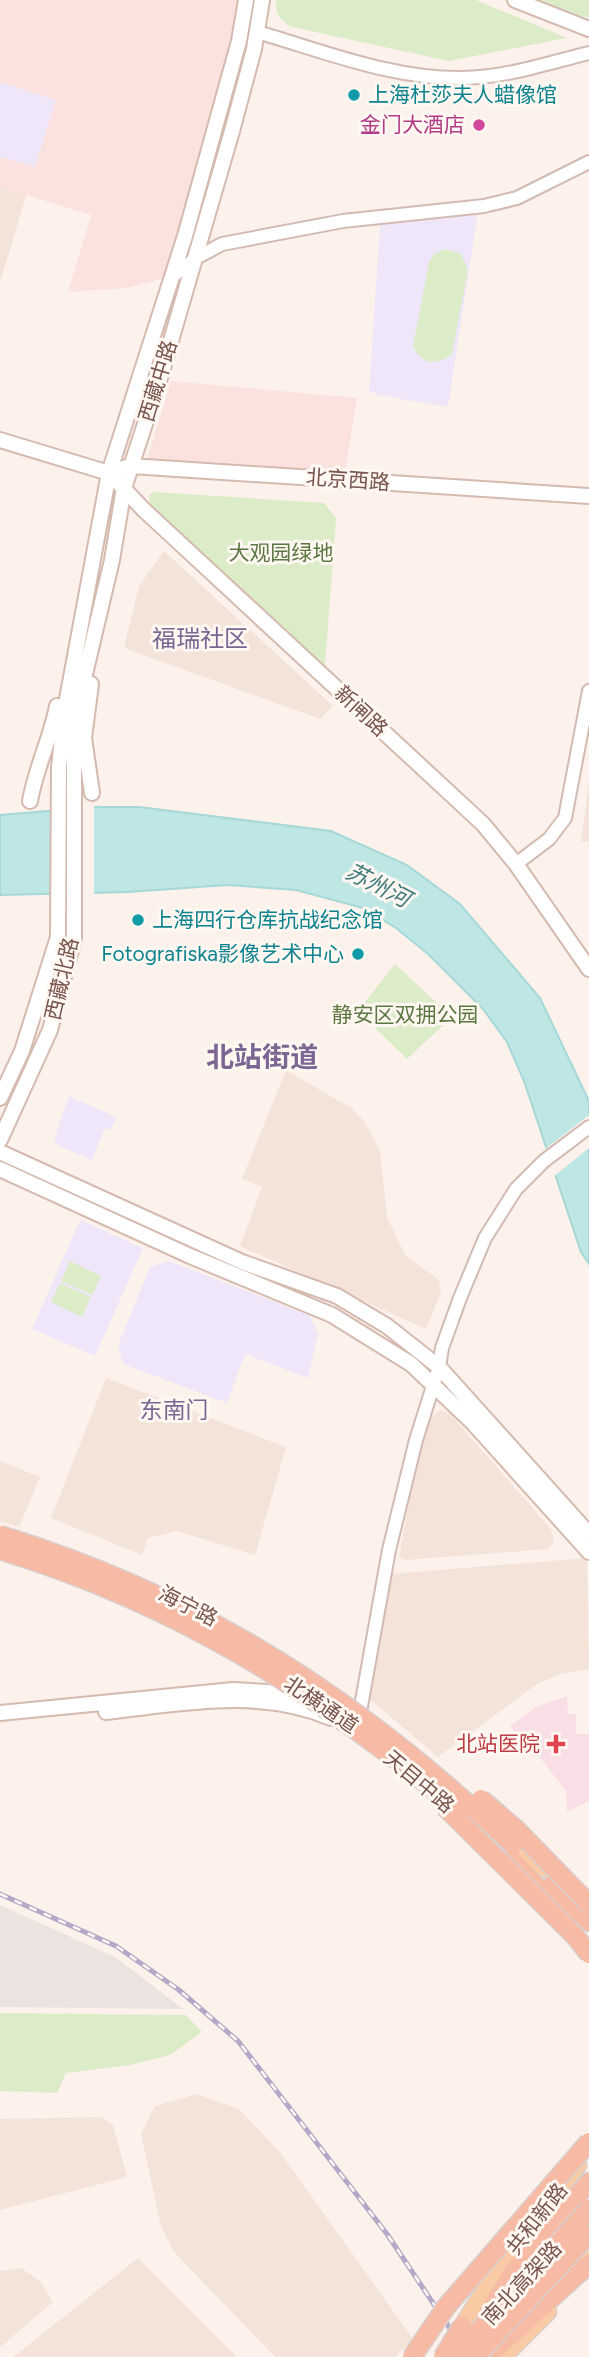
<svg xmlns="http://www.w3.org/2000/svg" width="589" height="2357" viewBox="0 0 589 2357" font-family="Figtree,'Noto Sans SC',sans-serif">
  <style>
    .residential { fill: #f4e3d9 }
    .commercial { fill: #fce2df }
    .industrial { fill: #ece3e0 }
    .education { fill: #efe7f9 }
    .medical { fill: #fadee6 }
    .green { fill: #dcebc8 }
    .water { fill: #bee6e5; stroke: #a5d8d7; stroke-width: 2 }
    .pier { fill: #fcf2eb }
    .lines { fill: none; stroke-linecap: round; stroke-linejoin: round }
    .tertiary-casing { stroke: #d2bbb2; stroke-width: 16 }
    .secondary-casing { stroke: #d4baaf; stroke-width: 18 }
    .primary-casing { stroke: #d9cfcd; stroke-width: 19 }
    .trunk-casing { stroke: #d9cfcd; stroke-width: 21 }
    .tertiary { stroke: #fff; stroke-width: 12 }
    .secondary { stroke: #fff; stroke-width: 14 }
    .primary { stroke: #f9cba5; stroke-width: 16 }
    .trunk { stroke: #f7baa4; stroke-width: 18 }
    .rail-casing { stroke: #b3a8c7; stroke-width: 5 }
    .rail { stroke: #fff7f1; stroke-width: 2.5; stroke-dasharray: 8; stroke-linecap: butt }
    .trunk-bridge-casing { stroke: #d9cfcd; stroke-width: 21; stroke-linecap: butt }
    .trunk-bridge { stroke: #f7baa4; stroke-width: 18 }
    .culture-dot { fill: #0f9aa8; stroke: #fff7f1; stroke-width: 2.5 }
    .hotel-dot { fill: #d1479c; stroke: #fff7f1; stroke-width: 2.5 }
    .health-dot { fill: #e0444e; stroke: #fff7f1; stroke-width: 2.5 }
    .labels { text-anchor: middle; stroke-width: 6; stroke-linejoin: round; paint-order: stroke }
    .culture-label { font-size: 21px; fill: #0d838f; stroke: #fff7f1; text-anchor: start }
    .hotel-label { font-size: 21px; fill: #b23c85; stroke: #fff7f1; text-anchor: end }
    .street-label { font-size: 21px; fill: #78554d; stroke: #fff7f1 }
    .park-label { font-size: 21px; fill: #5b7742; stroke: #fff7f1 }
    .health-label { font-size: 21px; fill: #be3a42; stroke: #fff7f1; text-anchor: end }
    .water-label { font-size: 23px; font-style: italic; fill: #407c7c; stroke: #fff7f1 }
    .neighbourhood-label { font-size: 23px; fill: #7b6693; stroke: #fff7f1 }
    .quarter-label { font-size: 24px; fill: #7b6693; stroke: #fff7f1 }
    .district-label { font-size: 28px; font-weight: bold; fill: #7b6693; stroke: #fff7f1 }
  </style>
  <rect width="100%" height="100%" fill="#fcf2eb"/>
  <path class="residential" d="M0,157l35,10 -34,112h-1z
    M164,551l169,155 -13,13 -196,-71 15,-62z
    M589,781v61l-8,-1z
    M286,1070l65,38 13,13 16,29 7,67 18,38 34,25 2,13 -15,36 -186,-83 22,-59 -20,-8z
    M106,1378l180,69 -31,108 -78,-24 -29,7 -6,17 -91,-37z
    M442,1410l8,4 101,115 3,12 -5,8 -144,11 -6,-2 14,-82 14,-50 8,-13z
    M0,1461l40,16 -21,50 -19,-6z
    M587,1558l2,111 -29,5 -23,10 -99,73 -71,-60 22,-123z
    M197,2094l42,15 41,43 133,187 -18,18h-120l-101,-105 -13,-26 -20,-92 14,-28z
    M101,2117l12,8 14,52 -127,33v-91z
    M138,2258l99,99h-224z
    M21,2268l19,13 13,21 -53,45v-76z"/>
  <path class="commercial" d="M0,0h246l-73,276 -46,12 -59,4 23,-77 -91,-28z
    M171,381l186,17 -12,75 -199,-10z"/>
  <path class="industrial" d="M0,1905l115,52 68,52 -183,-2z"/>
  <path class="education" d="M0,82l56,18 -21,67 -35,-10z
    M478,212l-30,195 -70,-12 -9,-4 11,-167z
    M69,1096l47,21 -5,13 -6,-2 -13,32 -33,-14 -5,-7z
    M80,1220l63,28 -48,108 -63,-27z
    M169,1261l140,54 9,19 -10,44 -63,-24 -18,49 -104,-39 -5,-19 32,-78z"/>
  <path class="medical" d="M567,1696l1,18h8v20h13v67l-22,11 -1,-21 -28,-36 -5,2 -23,-31 26,-19z"/>
  <path class="green" d="M276,0h200l91,38 -118,23 -157,-34c-12,-7 -17,-12 -16,-27z
    M538,0h51v17l-17,-2z
    M445,249l16,5 7,16 -16,84c-15,12 -31,11 -39,-8l16,-84 5,-8z
    M154,492l170,11 12,15 -11,148 -175,-162 -1,-9z
    M395,964l57,53 -45,42 -49,-48z
    M70,1261l31,15 -9,19 -31,-14z
    M60,1283l31,14 -9,20 -31,-15z
    M0,2013l186,2 16,17 -32,23 -39,10 -65,8 -9,20 -57,-2z"/>
  <path class="water" d="M95,807h44l192,24 76,34 53,39 80,94 49,103v163l-8,-12 -57,-171 -17,-39 -24,-33 -55,-55 -32,-26 -33,-20 -67,-18 -69,-5 -99,7 -128,3v-80z"/>
  <path class="pier" d="M94,804v92l-43,1v-91z
    M589,1115v33l-36,29 -9,-27z"/>
  <g class="lines">
    <g class="tertiary-casing">
      <path id="tertiary" d="M257,32c66,19 135,47 205,46 42,0 86,-15 127,-25
        M173,276l23,-18 26,-14 121,-23 141,-15 33,-8 72,-36
        M516,864l33,-25 16,-21 24,-127
        M358,1723l31,-173 27,-110 23,-73 3,-19 18,-50 25,-60 31,-49 28,-28 45,-34"/>
    </g>
    <g class="secondary-casing">
      <path id="secondary" d="M515,0l74,29
        M0,440l109,33 35,37 339,314 33,40 73,105
        M123,468l8,-2 458,30
        M91,684l-7,54 8,55
        M30,801c6,-34 21,-63 27,-95
        M0,1098l22,-47 36,-114 1,-170 6,-57 44,-237 76,-237 54,-195 7,-41
        M0,1140l50,-110 24,-91v-218l38,-161 12,-72 37,-113 71,-244 22,-82 8,-49
        M0,1152l242,110 95,34 50,30 52,41 150,167
        M0,1169l190,87 142,59 79,49 62,59 116,129
        M106,1712c75,-8 152,-25 225,6
        M0,1713l233,-23 70,4"/>
    </g>
    <g class="primary-casing">
      <path id="primary" d="M506,1834l38,34
        M570,2271l19,-19
        M462,2326l40,-63 76,-98
        M503,2357l45,-45"/>
    </g>
    <g class="trunk-casing">
      <path id="trunk" d="M505,1853l63,66
        M553,1884l36,38
        M487,2315l27,-44 75,-89
        M487,2357l102,-93"/>
    </g>
    <use href="#tertiary" class="tertiary"/>
    <use href="#secondary" class="secondary"/>
    <use href="#primary" class="primary"/>
    <use href="#trunk" class="trunk"/>
    <g class="rail-casing">
      <path id="rail" d="M0,1894l116,52 63,44 59,51 149,193 82,123"/>
    </g>
    <use href="#rail" class="rail"/>
    <g class="trunk-bridge-casing">
      <path id="trunk-bridge" d="M0,1535c204,63 359,164 513,310
        M0,1550c178,54 316,142 459,260
        M481,1799l36,31 72,74
        M445,1807l130,129 14,18
        M412,2357l34,-50 143,-165
        M443,2357l19,-31
        M455,2357l134,-148
        M475,2357l114,-123"/>
    </g>
    <use href="#trunk-bridge" class="trunk-bridge"/>
  </g>
  <g class="culture-dot">
    <circle cx="354" cy="95" r="7"/>
    <circle cx="138" cy="920" r="7"/>
    <circle cx="358" cy="954" r="7"/>
  </g>
  <circle class="hotel-dot" cx="479" cy="125" r="7"/>
  <path class="health-dot" d="M552.5 1733.5h7v7h7v7h-7v7h-7v-7h-7v-7h7z"/>
  <g class="labels">
    <g class="culture-label">
      <text x="368" y="102">上海杜莎夫人蜡像馆</text>
      <text x="152" y="927">上海四行仓库抗战纪念馆</text>
      <text x="344" y="961" text-anchor="end">Fotografiska影像艺术中心</text>
    </g>
    <g class="hotel-label">
      <text x="465" y="132">金门大酒店</text>
    </g>
    <g class="street-label">
      <text transform="translate(158 381) rotate(-73)" y="7">西藏中路</text>
      <text transform="translate(348 480) rotate(4)" y="7">北京西路</text>
      <text transform="translate(361 711) rotate(43)" y="7">新闸路</text>
      <text transform="translate(62 979) rotate(-77)" y="7">西藏北路</text>
      <text transform="translate(188 1606) rotate(27)" y="7">海宁路</text>
      <text transform="translate(321 1705) rotate(34)" y="7">北横通道</text>
      <text transform="translate(419 1782) rotate(40)" y="7">天目中路</text>
      <text transform="translate(537 2219) rotate(-52)" y="7">共和新路</text>
      <text transform="translate(522 2283) rotate(-47)" y="7">南北高架路</text>
    </g>
    <g class="park-label">
      <text x="281" y="560">大观园绿地</text>
      <text x="405" y="1022">静安区双拥公园</text>
    </g>
    <g class="health-label">
      <text x="540" y="1751">北站医院</text>
    </g>
    <g class="water-label">
      <text transform="translate(378 885) rotate(27)" y="8">苏州河</text>
    </g>
    <g class="neighbourhood-label">
      <text x="174" y="1418">东南门</text>
    </g>
    <g class="quarter-label">
      <text x="200" y="647">福瑞社区</text>
    </g>
    <g class="district-label">
      <text x="262" y="1067">北站街道</text>
    </g>
  </g>
</svg>
